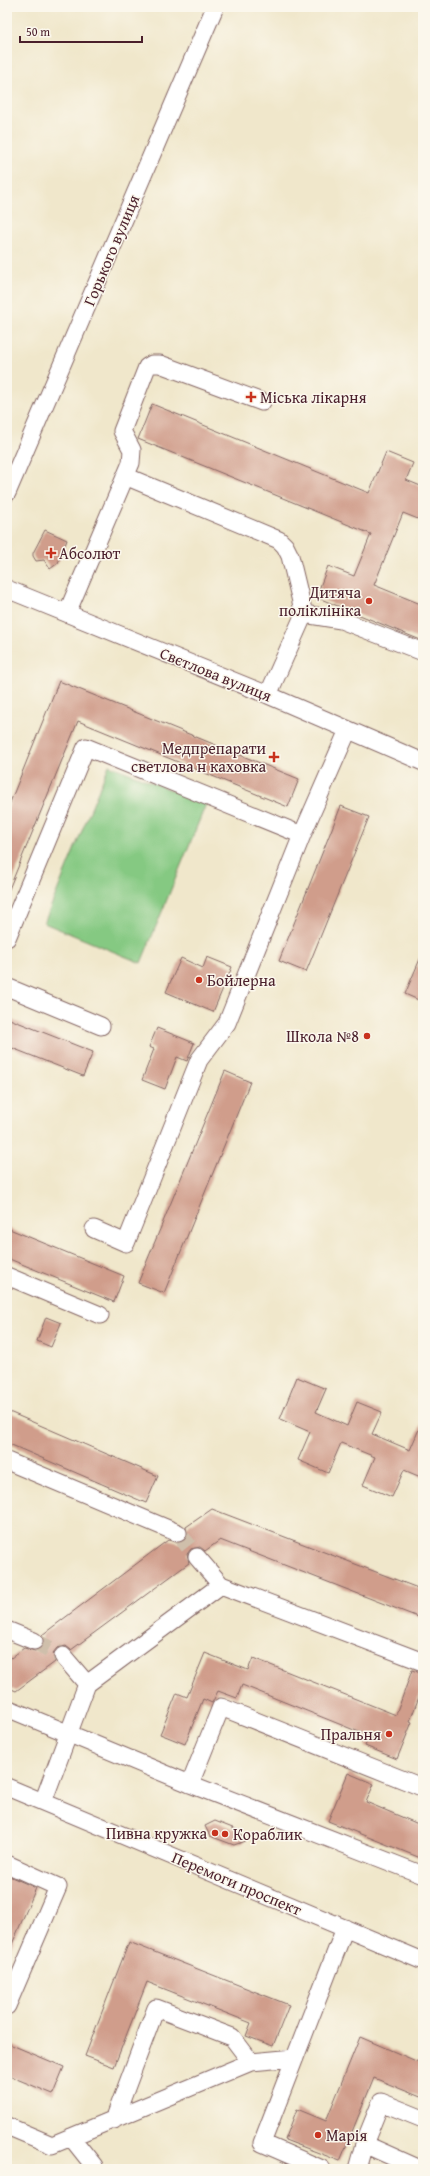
<svg xmlns="http://www.w3.org/2000/svg" width="430" height="2176" viewBox="0 0 430 2176" font-family="'Gentium Book Plus',serif">
  <style>
    .green { fill: #85c982; stroke: #687456 }
    .building { fill: #d09d8b }
    .lines { fill: none; stroke-linecap: round; stroke-linejoin: round }
    .minor-tunnel { stroke: #cfbfab; stroke-width: 17; stroke-dasharray: 17 8; stroke-linecap: butt }
    .minor-casing { stroke: #846563; stroke-width: 19 }
    .minor { stroke: #fff; stroke-width: 17 }
    .poi-dot { fill: #c8321e; stroke: #fbf7ec; stroke-width: 1.5 }
    .labels { text-anchor: middle; stroke-width: 3; stroke-linejoin: round; paint-order: stroke }
    .street-label { font-size: 16px; fill: #4a1f2b; stroke: #fbf7ec }
    .poi-label { font-size: 16px; fill: #4a1f2b; stroke: #fbf7ec; text-anchor: start }
  </style>
  <rect width="100%" height="100%" fill="#fbf7ec"/>
  <filter id="ink" filterUnits="userSpaceOnUse"><feTurbulence type="fractalNoise" baseFrequency=".025" numOctaves="2"/><feDisplacementMap in="SourceGraphic" scale="8" xChannelSelector="R" yChannelSelector="G"/><feConvolveMatrix kernelMatrix="1 2 1 2 8 2 1 2 1" color-interpolation-filters="sRGB"/></filter>
  <filter id="wash" filterUnits="userSpaceOnUse"><feTurbulence type="fractalNoise" baseFrequency=".012" numOctaves="4" result="noise"/><feDisplacementMap in="SourceGraphic" scale="16" xChannelSelector="R" yChannelSelector="G"/><feGaussianBlur stdDeviation="0.9" result="paint"/><feColorMatrix in="noise" values="0 0 0 0 0 0 0 0 0 0 0 0 0 0 0 0 0 1.4 0 .05"/><feComposite in="paint" operator="in"/></filter>
  <g filter="url(#wash)">
    <rect width="100%" height="100%" fill="#f0e7cb"/>
    <path class="green" d="M109,765l97,39 -65,159 -97,-40z"/>
    <g id="blocks">
      <path class="building" d="M152,404l217,89 17,-41 27,11 -7,17 17,7v34l-20,-8 -29,72 49,20v36l-107,-44 12,-31 26,10 17,-42 -233,-95z
        M45,530l22,10 -9,23 -8,6 -6,-9 -8,1 -3,-5v-3z
        M59,681l240,98 -11,28 -210,-86 -71,173v-84z
        M341,806l28,11 -63,155 -27,-11z
        M423,952v50l-18,-8z
        M207,957l25,10 -19,45 -47,-20 15,-34 22,10z
        M7,1018l86,34 -10,24 -76,-30z
        M157,1028l37,15 -7,18 -10,-4 -12,32 -23,-9 12,-31 -5,-2z
        M225,1071l25,11 -86,211 -26,-10z
        M7,1228l117,48 -10,26 -107,-44z
        M46,1317l15,6 -10,24 -14,-6z
        M297,1377l29,12 -10,23 31,14 10,-24 25,10 -10,22 38,16 13,-30v58l-19,-8 -12,27 -29,-12 12,-28 -34,-14 -13,30 -30,-13 12,-28 -30,-13z
        M7,1411l151,65 -12,27 -139,-60z
        M212,1509l211,81v29l-203,-79 -15,11 -5,-4 -9,2 -4,5 2,9 -118,87 -5,-4 -9,2 -4,5 2,9 -39,29 -9,-4v-26l17,-13 11,3 5,-2 3,-5 -1,-9 126,-95 11,3 5,-2 3,-5 -1,-9z
        M205,1653l43,17 5,-12 143,57 16,-45 11,4v12l-13,35 2,1 -15,37 -32,-13 4,-10 -127,-51 -5,13 -19,-7 -6,12 -9,-4 -18,45 -25,-10 17,-41 10,4z
        M348,1773l26,11 -8,18 57,24v33l-95,-38z
        M215,1821l25,10 5,10 -11,4 -24,-9 -5,-10z
        M7,1875l29,13 -29,68z
        M129,1942l160,63 -16,41 -27,-10 5,-13 -104,-41 -33,85 -29,-11z
        M360,2037l63,27v34l-49,-20 -34,83 -55,-21 12,-31 29,12z
        M7,2043l57,24 -11,27 -46,-19z"/>
    </g>
  </g>
  <g filter="url(#ink)">
    <use href="#blocks" fill-opacity="0" stroke="#846563" stroke-width="1"/>
    <g class="lines">
      <path class="minor-tunnel" d="M178,1533l19,24
        M34,1641l29,15"/>
      <g class="minor-casing">
        <path id="minor" d="M125,476l154,64 6,6 5,10 14,58 -36,81
          M7,493l208,-486
          M7,589l261,106 155,67
          M67,613l64,-150 1,-13 -10,-19 25,-64 5,-3h8l102,38
          M304,614l37,6 82,32
          M7,938l79,-191 216,88
          M7,987l94,39
          M94,1229l32,14 73,-183 28,-37 75,-188 46,-105
          M7,1276l93,39
          M7,1461l171,72
          M197,1557l24,28
          M7,1630l27,11
          M63,1656l24,28
          M7,1708l183,76 233,91
          M190,1784l31,-77 198,79
          M7,1787l416,174
          M43,1802l44,-118 134,-99 202,77
          M7,1864l51,23 -51,119
          M114,2120l42,-112 76,29 19,25
          M7,2126l45,19 199,-83 44,-4
          M71,2137l23,29 -1,3
          M364,2144l56,25
          M322,2169l-60,-26 83,-215
          M357,2169l7,-25 17,-42 42,17"/>
      </g>
      <use href="#minor" class="minor"/>
    </g>
  </g>
  <g class="poi-dot">
    <path d="M249 391h4v4h4v4h-4v4h-4v-4h-4v-4h4z"/>
    <path d="M49 547h4v4h4v4h-4v4h-4v-4h-4v-4h4z"/>
    <circle cx="369" cy="601" r="4"/>
    <path d="M272 751h4v4h4v4h-4v4h-4v-4h-4v-4h4z"/>
    <circle cx="199" cy="980" r="4"/>
    <circle cx="367" cy="1036" r="4"/>
    <circle cx="389" cy="1734" r="4"/>
    <circle cx="215" cy="1833" r="4"/>
    <circle cx="225" cy="1834" r="4"/>
    <circle cx="318" cy="2135" r="4"/>
  </g>
  <g class="labels">
    <g class="street-label">
      <text transform="translate(111 250) rotate(-67)" y="6">Горького вулиця</text>
      <text transform="translate(216 674) rotate(22)" y="6">Свєтлова вулиця</text>
      <text transform="translate(237 1883) rotate(23)" y="6">Перемоги проспект</text>
    </g>
    <g class="poi-label">
      <text x="260" y="403">Міська лікарня</text>
      <text x="59" y="559">Абсолют</text>
      <text x="361" y="598" text-anchor="end">Дитяча<tspan x="361" dy="18">поліклініка</tspan></text>
      <text x="266" y="754" text-anchor="end">Медпрепарати<tspan x="266" dy="18">светлова н каховка</tspan></text>
      <text x="207" y="986">Бойлерна</text>
      <text x="359" y="1042" text-anchor="end">Школа №8</text>
      <text x="381" y="1740" text-anchor="end">Пральня</text>
      <text x="207" y="1839" text-anchor="end">Пивна кружка</text>
      <text x="233" y="1840">Кораблик</text>
      <text x="326" y="2141">Марія</text>
    </g>
  </g>
  <rect width="430" height="2176" fill="none" stroke="#fbf7ec" stroke-width="24"/>
  <path d="M20 36v6h122v-6" fill="none" stroke="#4a1f2b" stroke-width="2"/>
  <text x="26" y="36" font-size="12" fill="#4a1f2b" stroke="#fbf7ec" stroke-width="3" paint-order="stroke">50 m</text>
</svg>
